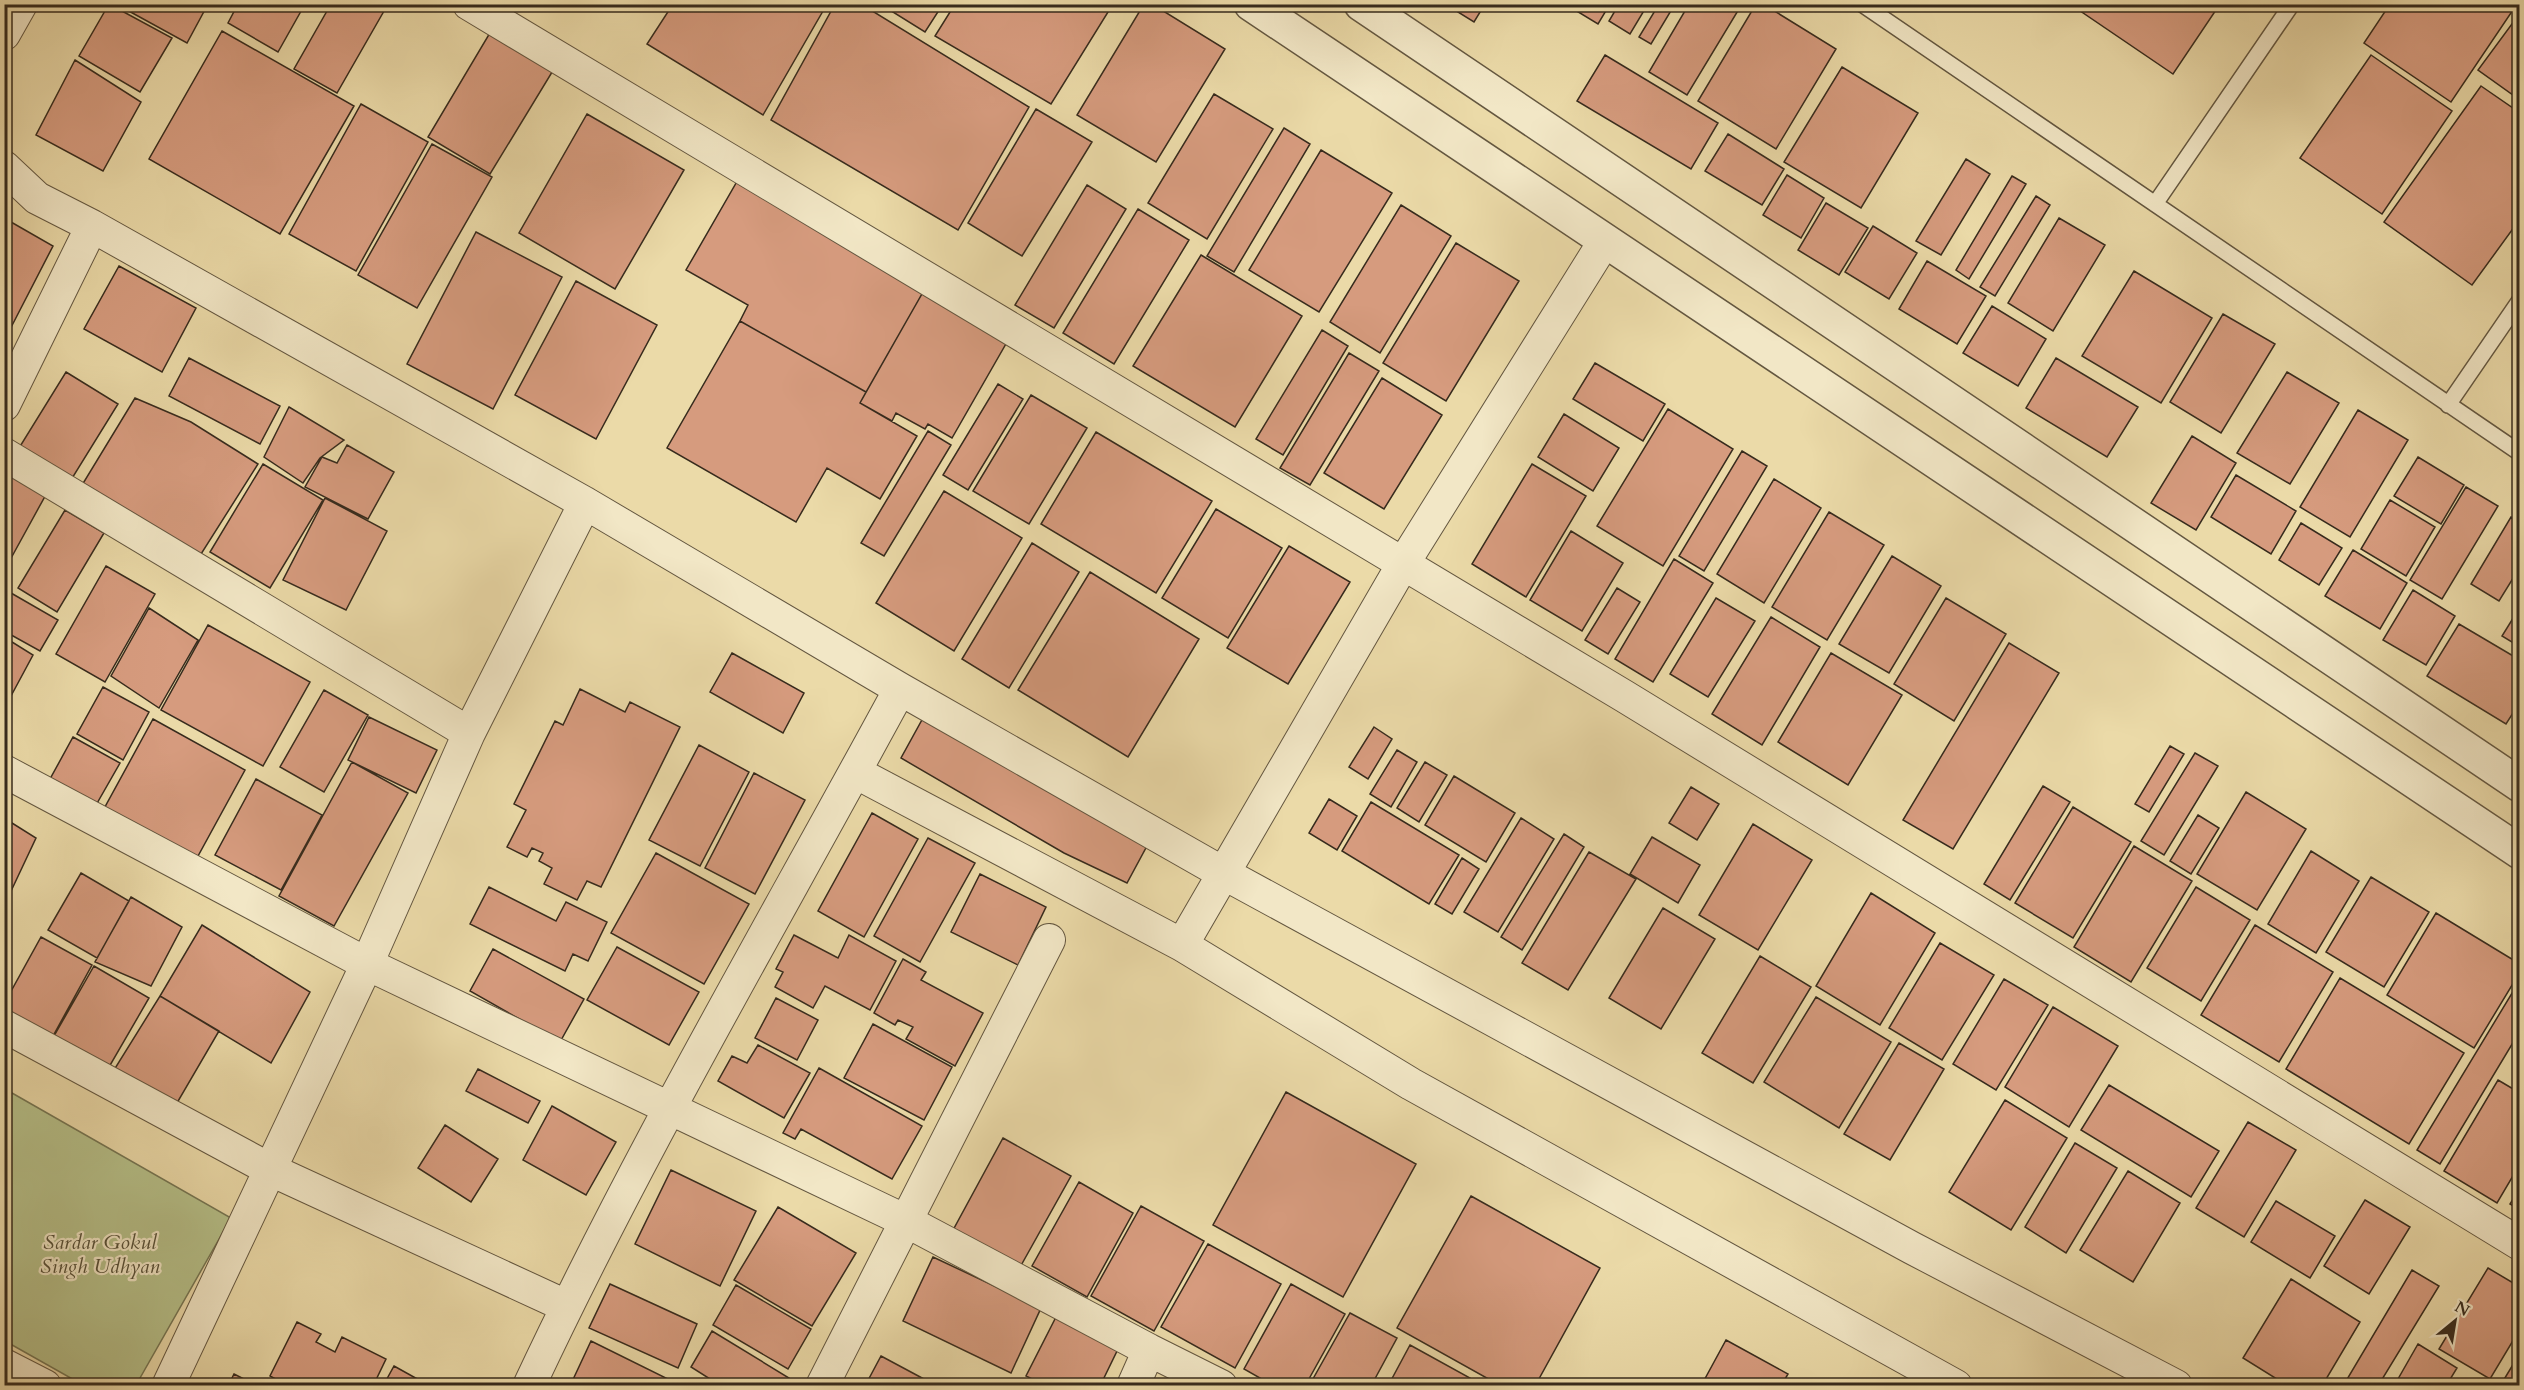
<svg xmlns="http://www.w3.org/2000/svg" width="2524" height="1390" viewBox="0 0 2524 1390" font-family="Cardo,serif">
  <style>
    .green { fill: #b6c089; stroke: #767653; stroke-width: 1.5 }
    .building { fill: #d69b7e; stroke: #372b1d; stroke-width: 1.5 }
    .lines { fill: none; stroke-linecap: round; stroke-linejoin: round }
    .service-casing { stroke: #645740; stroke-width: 18 }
    .minor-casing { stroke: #645740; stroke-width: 34 }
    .tertiary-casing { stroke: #645740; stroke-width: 36 }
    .service { stroke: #f2e7c6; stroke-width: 15 }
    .minor { stroke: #f2e7c6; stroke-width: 32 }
    .tertiary { stroke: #f2e7c6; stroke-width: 33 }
    .labels { text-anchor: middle; stroke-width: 4.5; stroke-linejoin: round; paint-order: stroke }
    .park-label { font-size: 21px; font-style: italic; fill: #575038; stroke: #f2e7c6 }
  </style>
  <rect width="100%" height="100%" fill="#ebdaa8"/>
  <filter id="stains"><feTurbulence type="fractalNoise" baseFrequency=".00333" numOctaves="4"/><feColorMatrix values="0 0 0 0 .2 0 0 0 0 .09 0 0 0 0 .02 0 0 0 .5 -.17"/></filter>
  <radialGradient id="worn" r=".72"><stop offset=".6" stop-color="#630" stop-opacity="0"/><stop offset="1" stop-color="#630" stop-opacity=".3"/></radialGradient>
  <path class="green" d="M5,1089l226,129 -95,167h-53l-78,-44z"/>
  <path class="building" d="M109,4l63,34 -32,54 -61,-36z
    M116,4h92l-21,39z
    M238,4h67l-27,48 -50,-29z
    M331,4h57l-51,89 -43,-24z
    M673,4h154l-64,111 -116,-71z
    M835,4h26l168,103 -71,123 -187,-110z
    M880,4h63l-18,28z
    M955,4h158l-62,100 -116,-68z
    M1144,4h8l73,45 -69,113 -79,-47z
    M1445,4h40l-11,18z
    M1565,4h45l-12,20z
    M1619,4h29l-18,30 -21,-13z
    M1659,4h16l-24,40 -12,-7z
    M1689,4h53l-55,91 -38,-23z
    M1756,4h7l73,45 -60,100 -78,-48z
    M2070,4h150l-47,70z
    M2390,4h127l-66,98 -87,-59z
    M2520,13v87l-42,-30z
    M494,26l63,38 -67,110 -62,-37z
    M222,31l132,75 -74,128 -131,-75z
    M1605,55l113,68 -27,46 -114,-68z
    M2371,55l81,56 -70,103 -82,-56z
    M75,60l66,42 -38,69 -67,-36z
    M1842,67l76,46 -57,95 -77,-46z
    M2481,86l39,27v106l-48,66 -88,-63z
    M1214,94l59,35 -66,110 -59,-36z
    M361,104l67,38 -72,129 -67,-37z
    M1036,109l56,33 -70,114 -54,-33z
    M587,114l97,56 -69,119 -96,-56z
    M1284,128l26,16 -76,128 -27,-16z
    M1728,134l56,35 -22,36 -57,-34z
    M432,144l60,33 -75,131 -59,-33z
    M1321,150l71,43 -73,119 -70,-42z
    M1966,159l24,15 -49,81 -25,-14z
    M1787,175l37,23 -23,40 -38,-23z
    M2012,176l14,8 -57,95 -13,-9z
    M739,178l188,107 -61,107 -126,-71 8,-16 -62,-35z
    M1087,185l39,24 -72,119 -39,-23z
    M2036,196l14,9 -55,91 -15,-9z
    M1826,203l42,25 -29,47 -41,-25z
    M1401,205l50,31 -71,117 -50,-31z
    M1138,209l51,31 -75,124 -51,-31z
    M4,218l49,28 -49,95z
    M2059,218l46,27 -52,86 -45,-28z
    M1873,226l44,27 -28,46 -44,-27z
    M476,232l86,45 -69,132 -86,-45z
    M1456,243l63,38 -73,120 -63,-38z
    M1201,255l101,61 -67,111 -102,-61z
    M1927,261l59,35 -29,48 -58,-35z
    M119,266l77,42 -34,64 -78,-43z
    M2134,271l78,47 -51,85 -79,-47z
    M576,281l81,44 -61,114 -81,-44z
    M927,285l84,50 -59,103 -24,-14 -3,5 -29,-16 -4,8 -32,-18z
    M1992,306l54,33 -28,47 -55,-33z
    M2223,314l52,30 -54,89 -51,-31z
    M740,321l126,71 -6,11 57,33 -37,63 -53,-31 -31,54 -129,-74z
    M1322,330l26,16 -65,109 -27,-16z
    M1349,353l30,18 -69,114 -30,-17z
    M189,358l91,48 -20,38 -91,-48z
    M2056,358l82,49 -31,50 -81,-49z
    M1595,363l70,41 -22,37 -70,-42z
    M66,372l52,32 -47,76 -52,-32z
    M2287,372l52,31 -49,81 -53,-31z
    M1382,378l60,37 -58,94 -60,-36z
    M998,384l25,15 -55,91 -25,-15z
    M1031,395l56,33 -58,96 -56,-33z
    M135,398l56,24 67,42 -62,98 -117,-72z
    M289,407l55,33 -24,18 -17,25 -39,-26z
    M1668,409l65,40 -70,117 -66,-40z
    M2358,410l50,30 -58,97 -50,-30z
    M1564,414l55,34 -26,43 -55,-34z
    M928,431l23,14 -67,111 -23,-13z
    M1096,432l116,69 -56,92 -115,-69z
    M2192,436l44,27 -40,67 -45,-27z
    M347,445l47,27 -26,47 -63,-32 17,-30 15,6z
    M1742,451l25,15 -63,105 -25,-15z
    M2418,457l46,28 -23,39 -47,-28z
    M263,464l60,36 -53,88 -60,-36z
    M1532,464l54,32 -60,101 -54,-33z
    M4,470l45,19 -45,82z
    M2236,475l60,36 -25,43 -60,-37z
    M1774,479l47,29 -57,95 -47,-29z
    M2466,487l32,19 -56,93 -32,-19z
    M944,491l78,47 -68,113 -78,-48z
    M325,498l62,33 -41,79 -63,-30z
    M2390,500l45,27 -29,49 -45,-27z
    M1216,509l66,39 -54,90 -66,-40z
    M65,510l39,23 -47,79 -39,-24z
    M1829,512l55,33 -57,95 -55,-33z
    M2511,517l9,5v45l-21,34 -28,-17z
    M2301,523l41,25 -23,37 -40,-25z
    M1571,531l52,32 -41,68 -52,-31z
    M1032,543l47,29 -70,116 -47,-29z
    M1289,546l61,36 -62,102 -61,-36z
    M2353,550l54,33 -27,46 -55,-33z
    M1892,556l49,30 -52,87 -50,-29z
    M1674,559l39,24 -60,99 -38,-23z
    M106,566l49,28 -50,88 -49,-28z
    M1090,572l109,67 -71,118 -110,-67z
    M1617,588l23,14 -32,52 -23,-14z
    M2413,590l42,26 -29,49 -43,-25z
    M11,593l47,27 -18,31 -36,-20v-25z
    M1716,598l39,23 -47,76 -38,-23z
    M1946,598l60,36 -52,87 -60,-37z
    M2520,607v40l-18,-11z
    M149,608l49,32 -39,68 -48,-32z
    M1771,617l49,30 -58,98 -50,-31z
    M2459,624l61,36v42l-14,22 -79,-48z
    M208,625l102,57 -47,84 -102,-56z
    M4,637l29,18 -29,54z
    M2009,643l50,30 -106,176 -50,-29z
    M732,653l72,40 -21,40 -73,-41z
    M1831,653l71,42 -54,90 -70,-43z
    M103,687l46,25 -26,48 -46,-26z
    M580,689l45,23 5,-10 50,25 -79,160 -14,-6 -10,19 -33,-16 8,-16 -13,-7 4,-8 -11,-5 -5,9 -20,-10 19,-37 -12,-6 41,-83 8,4z
    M324,690l44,25 -44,77 -44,-25z
    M369,717l68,33 -21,43 -68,-33z
    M923,718l225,126 -21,39 -63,-30 -163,-95z
    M153,719l92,51 -53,97 -92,-51z
    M1374,727l18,12 -24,40 -19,-12z
    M73,737l47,26 -24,42 -46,-26z
    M699,745l50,27 -49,94 -51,-26z
    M2170,746l14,8 -35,58 -14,-8z
    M1397,750l20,12 -26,45 -21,-13z
    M2195,753l23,13 -54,89 -23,-14z
    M352,762l56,31 -74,133 -55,-30z
    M1425,762l22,13 -28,47 -22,-14z
    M754,773l51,27 -50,94 -50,-26z
    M1454,776l61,37 -29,49 -61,-37z
    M256,779l66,36 -41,75 -66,-35z
    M2043,786l27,16 -60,98 -26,-16z
    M1691,787l28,17 -22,36 -28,-17z
    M2246,792l60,37 -49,81 -60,-36z
    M1329,799l28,17 -20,34 -28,-17z
    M1371,802l88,53 -30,49 -87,-53z
    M2073,807l58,35 -58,96 -58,-35z
    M872,813l46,26 -54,98 -46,-26z
    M2198,815l21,13 -28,46 -21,-13z
    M4,818l32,20 -32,68z
    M1521,818l33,21 -56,93 -34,-20z
    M1753,824l59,36 -54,90 -59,-35z
    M1564,834l20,13 -62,103 -21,-13z
    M1652,837l48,28 -22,38 -48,-29z
    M928,838l47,25 -55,99 -46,-26z
    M2134,846l58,35 -61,101 -57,-35z
    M2311,851l48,30 -43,72 -48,-29z
    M1589,852l47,27 -68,111 -46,-27z
    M656,853l93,51 -45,80 -93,-51z
    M1462,858l17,11 -27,45 -17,-10z
    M81,873l48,28 -32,57 -49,-28z
    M980,874l66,33 -28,58 -67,-33z
    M2371,877l58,35 -45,75 -58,-35z
    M489,887l67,34 10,-19 41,20 -19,39 -15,-7 -8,17 -95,-47z
    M2196,887l54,33 -49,81 -54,-33z
    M1871,893l64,40 -55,92 -64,-39z
    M131,897l51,30 -31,59 -56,-24z
    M1663,908l52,31 -54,90 -52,-31z
    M2436,913l84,51v8l-46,76 -87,-53z
    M202,925l108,67 -39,71 -111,-67z
    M2255,925l78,47 -54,90 -78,-47z
    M794,935l44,23 11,-23 47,26 -26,49 -45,-24 -12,22 -38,-21 8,-15 -7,-3z
    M41,937l51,28 -45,82 -43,-23v-20z
    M1940,943l54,32 -52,85 -53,-32z
    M617,947l82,45 -30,53 -82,-45z
    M493,949l91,50 -24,43 -90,-51z
    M1760,956l51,31 -58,96 -51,-30z
    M903,959l23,13 -5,8 62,33 -28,53 -49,-27 7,-12 -15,-7 -3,5 -21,-12z
    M94,966l55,32 -44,76 -55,-31z
    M2340,978l124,75 -55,91 -123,-75z
    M2004,979l44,26 -52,85 -43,-26z
    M2520,980v51l-80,133 -23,-14z
    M160,996l59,35 -49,84 -61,-37z
    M1816,997l75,45 -52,86 -75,-46z
    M776,998l42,22 -21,40 -42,-22z
    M2053,1007l65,39 -49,81 -64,-40z
    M873,1024l79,43 -28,53 -80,-42z
    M1899,1043l45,26 -54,91 -46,-26z
    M758,1045l52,28 -26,45 -66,-37 14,-25 15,7z
    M819,1068l103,58 -30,53 -91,-50 -6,10 -12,-6z
    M478,1069l62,32 -12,22 -62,-32z
    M2498,1080l22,13v71l-23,39 -53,-32z
    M2109,1085l110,66 -28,46 -110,-67z
    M1286,1092l130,72 -73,133 -130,-72z
    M2005,1100l62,38 -56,92 -62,-38z
    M552,1106l64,36 -30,53 -63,-35z
    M2248,1122l48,28 -52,87 -48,-29z
    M445,1125l53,34 -27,43 -53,-34z
    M1003,1138l68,38 -52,93 -67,-37z
    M2075,1143l42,25 -51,85 -41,-26z
    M671,1170l85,41 -36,75 -85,-42z
    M2128,1171l52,32 -47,79 -53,-32z
    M1079,1182l54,31 -46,84 -55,-31z
    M2520,1188v22l-10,-6z
    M1471,1196l129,72 -65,118h-34l-104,-58z
    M2365,1200l45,27 -41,67 -45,-28z
    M2276,1201l59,35 -25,42 -59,-36z
    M1141,1206l63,35 -50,90 -63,-35z
    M778,1207l78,46 -44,73 -78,-46z
    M1208,1244l73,40 -46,84 -74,-41z
    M933,1257l108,51 -30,65 -108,-52z
    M2488,1268l32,19v42l-30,50 -51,-30z
    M2412,1270l27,16 -61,100h-35z
    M2291,1279l69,43 -38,64h-34l-45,-28z
    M610,1284l87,40 -19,44 -89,-40z
    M1291,1284l54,30 -40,72h-31l-30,-17z
    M736,1285l75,44 -23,40 -75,-44z
    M1350,1313l47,25 -26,48h-62z
    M1056,1317l62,32 -18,37h-54l-20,-10z
    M297,1322l24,12 -5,8 19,10 7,-15 44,22 -13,27h-85l-18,-10z
    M712,1331l77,47 -4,8h-64l-30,-19z
    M1726,1340l62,34 -7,12h-80z
    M591,1341l81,40 -3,5h-99z
    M2418,1344l39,24 -11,18h-52z
    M1410,1345l60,33 -4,8h-78z
    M2520,1353v33h-20z
    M881,1356l56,30h-72z
    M394,1366l36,20h-47z
    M234,1374l24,12h-30z"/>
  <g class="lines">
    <g class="service-casing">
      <path id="service" d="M1862,4l658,449
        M2155,204l137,-200
        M2448,405l72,-105"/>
    </g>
    <g class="minor-casing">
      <path id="minor" d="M469,4l1155,692 896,548
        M4,34l17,-30
        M4,167l33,31 55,28 493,277 315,186 323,184 689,375 264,138
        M4,405l88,-179
        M4,454l465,279
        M4,771l363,193 539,257 243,129 72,36
        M855,772l327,173 229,139 545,302
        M1182,945l221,-381 201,-322
        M4,1026l267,144 295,136
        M4,1365l41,21
        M168,1386l199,-422 102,-231 116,-230
        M529,1386c112,-239 246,-466 371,-697
        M822,1386l227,-446
        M1133,1386l16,-36"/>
    </g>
    <g class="tertiary-casing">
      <path id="tertiary" d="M1251,4l1269,848
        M1361,4l1159,781"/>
    </g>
    <use href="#service" class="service"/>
    <use href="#minor" class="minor"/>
    <use href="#tertiary" class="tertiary"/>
  </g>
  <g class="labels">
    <g class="park-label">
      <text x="100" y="1249">Sardar Gokul<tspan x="100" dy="24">Singh Udhyan</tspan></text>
    </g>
  </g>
  <rect width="2524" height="1390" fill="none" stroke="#ebdaa8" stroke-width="24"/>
  <rect x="6" y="6" width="2512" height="1378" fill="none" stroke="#372b1d" stroke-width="3"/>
  <rect x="12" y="12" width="2500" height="1366" fill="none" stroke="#372b1d" stroke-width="1.5"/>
  <g transform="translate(2455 1321) rotate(30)" stroke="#f2e7c6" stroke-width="4.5" paint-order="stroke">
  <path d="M0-4.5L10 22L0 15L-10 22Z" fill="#372b1d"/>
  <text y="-9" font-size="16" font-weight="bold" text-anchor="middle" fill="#372b1d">N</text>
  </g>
  <rect width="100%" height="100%" filter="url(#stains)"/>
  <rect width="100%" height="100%" fill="url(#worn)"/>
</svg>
